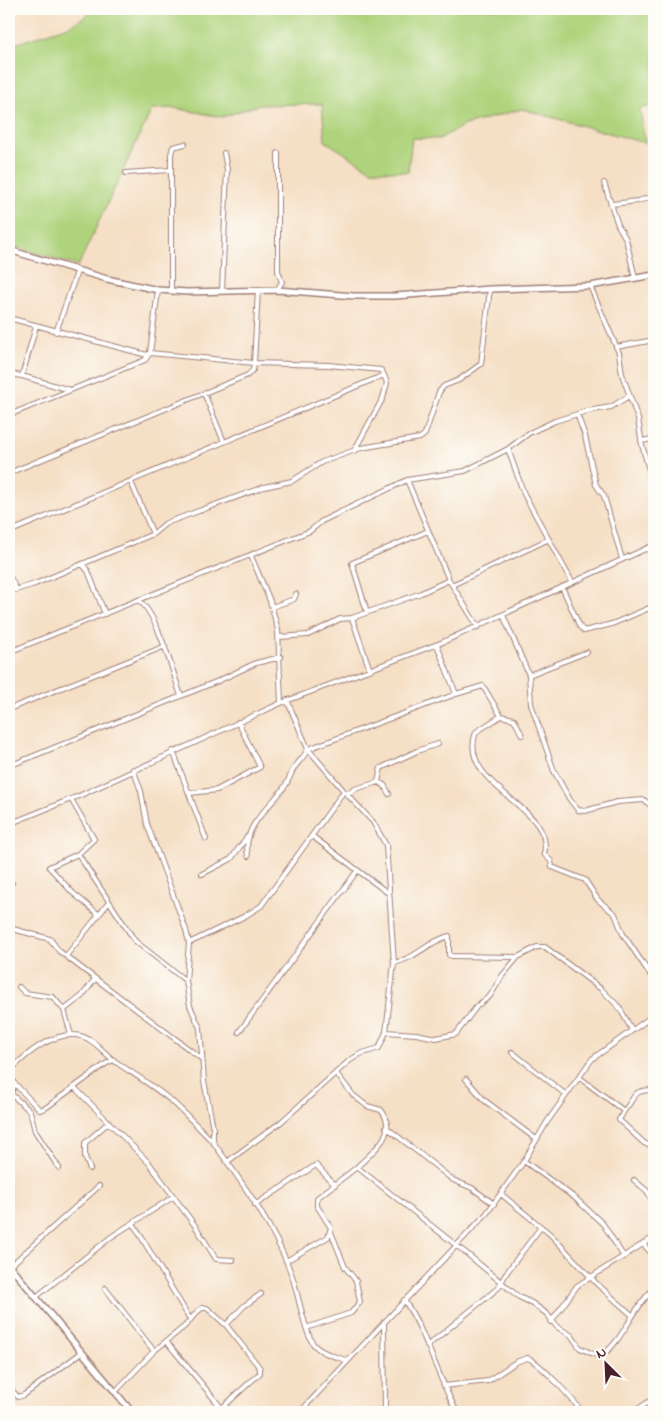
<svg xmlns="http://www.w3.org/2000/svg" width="663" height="1421" viewBox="0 0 663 1421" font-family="'Indie Flower',sans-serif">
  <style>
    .green { fill: #afd37c; stroke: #7c7954 }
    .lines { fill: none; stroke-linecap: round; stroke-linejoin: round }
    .street-casing { stroke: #a07f78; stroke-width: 6 }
    .secondary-casing { stroke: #a07f78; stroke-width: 8 }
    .street { stroke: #fff; stroke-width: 4 }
    .secondary { stroke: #fff; stroke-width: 5 }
  </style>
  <rect width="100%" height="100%" fill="#fdfcf7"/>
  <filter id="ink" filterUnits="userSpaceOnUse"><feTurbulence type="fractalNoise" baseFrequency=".02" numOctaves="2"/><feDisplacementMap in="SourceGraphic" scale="10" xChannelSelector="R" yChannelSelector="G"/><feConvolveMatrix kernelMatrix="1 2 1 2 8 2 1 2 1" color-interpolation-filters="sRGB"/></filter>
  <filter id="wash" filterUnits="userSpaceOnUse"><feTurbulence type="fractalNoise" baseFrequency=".0096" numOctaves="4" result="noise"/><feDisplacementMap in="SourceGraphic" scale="20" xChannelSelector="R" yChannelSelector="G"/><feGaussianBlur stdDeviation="1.12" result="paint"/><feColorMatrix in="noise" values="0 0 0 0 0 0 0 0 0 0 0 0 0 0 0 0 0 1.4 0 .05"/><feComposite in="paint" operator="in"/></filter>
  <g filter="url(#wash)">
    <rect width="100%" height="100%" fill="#f5dfc5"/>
    <path class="green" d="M98,9h556v96l-14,4 5,34 -123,-34 -57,16 -26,14 -27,-1 -4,34 -37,-2 -46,-29 -3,-37 -64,1 -36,12 -48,-9 -22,1 -74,157 -69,-21v-201l3,1 59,-20z"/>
  </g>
  <g filter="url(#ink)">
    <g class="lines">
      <g class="street-casing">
        <path id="street" d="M654,157l-2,3 2,6
          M126,173l44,-3
          M604,183l14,42 8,14 9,39
          M612,204l26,-3 16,-5
          M590,286l29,67 3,21 16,45 4,26 12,42
          M277,290l5,-8 -4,-11v-118
          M171,291v-137l2,-7 12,-3
          M222,291l5,-121 -3,-17
          M9,318l138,37 3,-2 104,10 74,2 53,5 3,5
          M56,332l21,-60
          M616,347l38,-7
          M9,374l13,2 14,-50
          M22,376l48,14
          M204,393l20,49
          M577,414l8,22 11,49 8,11 18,63
          M9,415l136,-55 5,-7 8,-63
          M641,441l13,-2
          M508,449l16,45 48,88
          M9,473l239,-98 5,-5 1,-7 4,-73
          M407,480l42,100 29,47
          M131,482l22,52
          M9,532l375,-157 3,8 -4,15 -29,53
          M648,548l6,11
          M251,556l19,45 8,29 3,73
          M82,564l6,7 17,43
          M9,575l7,14
          M452,585l95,-45
          M562,587l18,40 4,4 28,-7 42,-18
          M9,592l26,-8 118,-50 13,-11 98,-36 28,-6 30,-19 39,-14 59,-10 5,-4 14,-42 5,-6 15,-6 22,-16 9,-75
          M138,600c18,10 36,75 43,96
          M272,607l22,-8 2,-5
          M367,612l-15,-49 76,-32
          M503,615l26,60 2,29 23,67 16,29 8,10 7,1 32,-9 27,-2 10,8
          M279,637l29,-2 32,-16 12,-1
          M652,643l2,8
          M9,652l301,-121 12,-10 85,-41 58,-9 43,-22 21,-16 26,-12 32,-10 24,-4 18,-11
          M654,663v7
          M370,670l-18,-52 69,-25 28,-13
          M529,675l58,-23
          M456,694l27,-8 18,30 -25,16c-20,55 80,74 68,122l7,7 1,6 33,13 13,20 17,14 8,20 31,46
          M9,709l154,-62
          M501,716l13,3 8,16
          M173,751l33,88
          M9,766l209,-85 38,-18 25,-6
          M133,769l8,22 6,33 39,106 3,13 -3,38 4,25 10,22 4,53 9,47v14c28,39 61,84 78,131 6,15 14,62 23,72 8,9 24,12 34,16
          M378,782l3,-14 36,-17 21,-7
          M190,793l27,-3 43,-23 -22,-45
          M347,794l8,-5 23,-7 6,3 5,9
          M71,799l23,40 -16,15 -29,13 24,26 25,21
          M9,824l72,-29 200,-92 162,-61 211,-97
          M312,836l76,57
          M78,854l57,87 51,40
          M248,856c-6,-29 19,-46 35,-67 5,-6 7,-14 11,-21 5,-7 9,-9 14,-19l148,-55 -19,-49
          M202,874l29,-15 16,-22
          M9,884l3,-1
          M9,928l41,11 9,12 29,22 114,86
          M189,943l56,-27 16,-10 83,-115 -36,-42 -21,-49
          M66,956l43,-54
          M394,963c23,-5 33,-21 55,-27v19l3,1 66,1 19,-10h8l56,42 18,18 13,23
          M19,987l6,6 28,4 11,13
          M239,1032l118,-161
          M386,1032l30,2 20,4 20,-4 21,-28 13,-10 12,-20 16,-19
          M71,1035l-7,-25 18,-14 13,-17
          M512,1052l53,42
          M10,1071c15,-16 38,-35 61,-36 20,-1 30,16 45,27 19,13 41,26 59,42 13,12 25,25 38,38
          M336,1073l17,22 14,11 14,4c19,23 -9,42 -24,57l109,86 53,44 13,6 15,11 10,13 14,8 9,13 18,8c20,-4 37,-53 56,-67
          M580,1078l44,33c13,-15 7,-21 30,-21
          M466,1079l18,21 52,39
          M14,1083l26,27 7,-3 60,-44 7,-3
          M74,1087l75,76 47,64 20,32 17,1
          M10,1093l20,18 5,20 24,37
          M9,1094c8,-8 4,-14 0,-24
          M624,1111l-5,9 25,23 10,5
          M386,1127l67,53 19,8 22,16
          M524,1161l51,37 28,26 21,33
          M227,1162l54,-40 68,-61 11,-7 19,-6 7,-16 8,-69 -8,-118 -13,-23 -29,-31
          M90,1169l-5,-12v-14l24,-21
          M634,1180l13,11 7,12
          M501,1194l49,40 47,50 35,31
          M255,1205l61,-40 19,20
          M133,1223l57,96
          M643,1244l11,12
          M286,1261l42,-24 3,-9 -14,-22v-8l40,-31
          M10,1266l89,-80
          M105,1288l49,63
          M36,1297l75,-60 62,-40
          M404,1300c23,34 33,76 53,112
          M384,1322l1,90
          M551,1322l26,-36 77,-49
          M226,1325l18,-19 17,-12
          M306,1328l45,-15 9,-11 -4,-21 -11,-14 -14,-35
          M166,1341l59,71
          M427,1346l71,-58 9,-16 34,-45
          M444,1386l44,-5 28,-19 11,-4c11,2 48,44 55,54
          M9,1387l9,10 6,-2 57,-42
          M115,1392l39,-41 31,-25 12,-14 5,-4h5l19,17 34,43v5l-38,35
          M123,1412l5,-4
          M300,1412l187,-199 37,-52 23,-39 45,-63 62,-44
          M634,1412l20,-14"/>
      </g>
      <g class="secondary-casing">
        <path id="secondary" d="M9,250l98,29 51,11 29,2 90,-2 77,6h41l95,-7 100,-3 64,-11
          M9,1265l123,147"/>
      </g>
      <use href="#street" class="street"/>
      <use href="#secondary" class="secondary"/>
    </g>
  </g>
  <rect width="663" height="1421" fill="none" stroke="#fdfcf7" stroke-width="30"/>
  <g transform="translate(606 1364) rotate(336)" stroke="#fdfcf7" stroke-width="4" paint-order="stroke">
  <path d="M0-4L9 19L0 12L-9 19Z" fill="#4a1f2b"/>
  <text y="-8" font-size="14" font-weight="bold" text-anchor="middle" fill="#4a1f2b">N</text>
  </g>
</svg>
